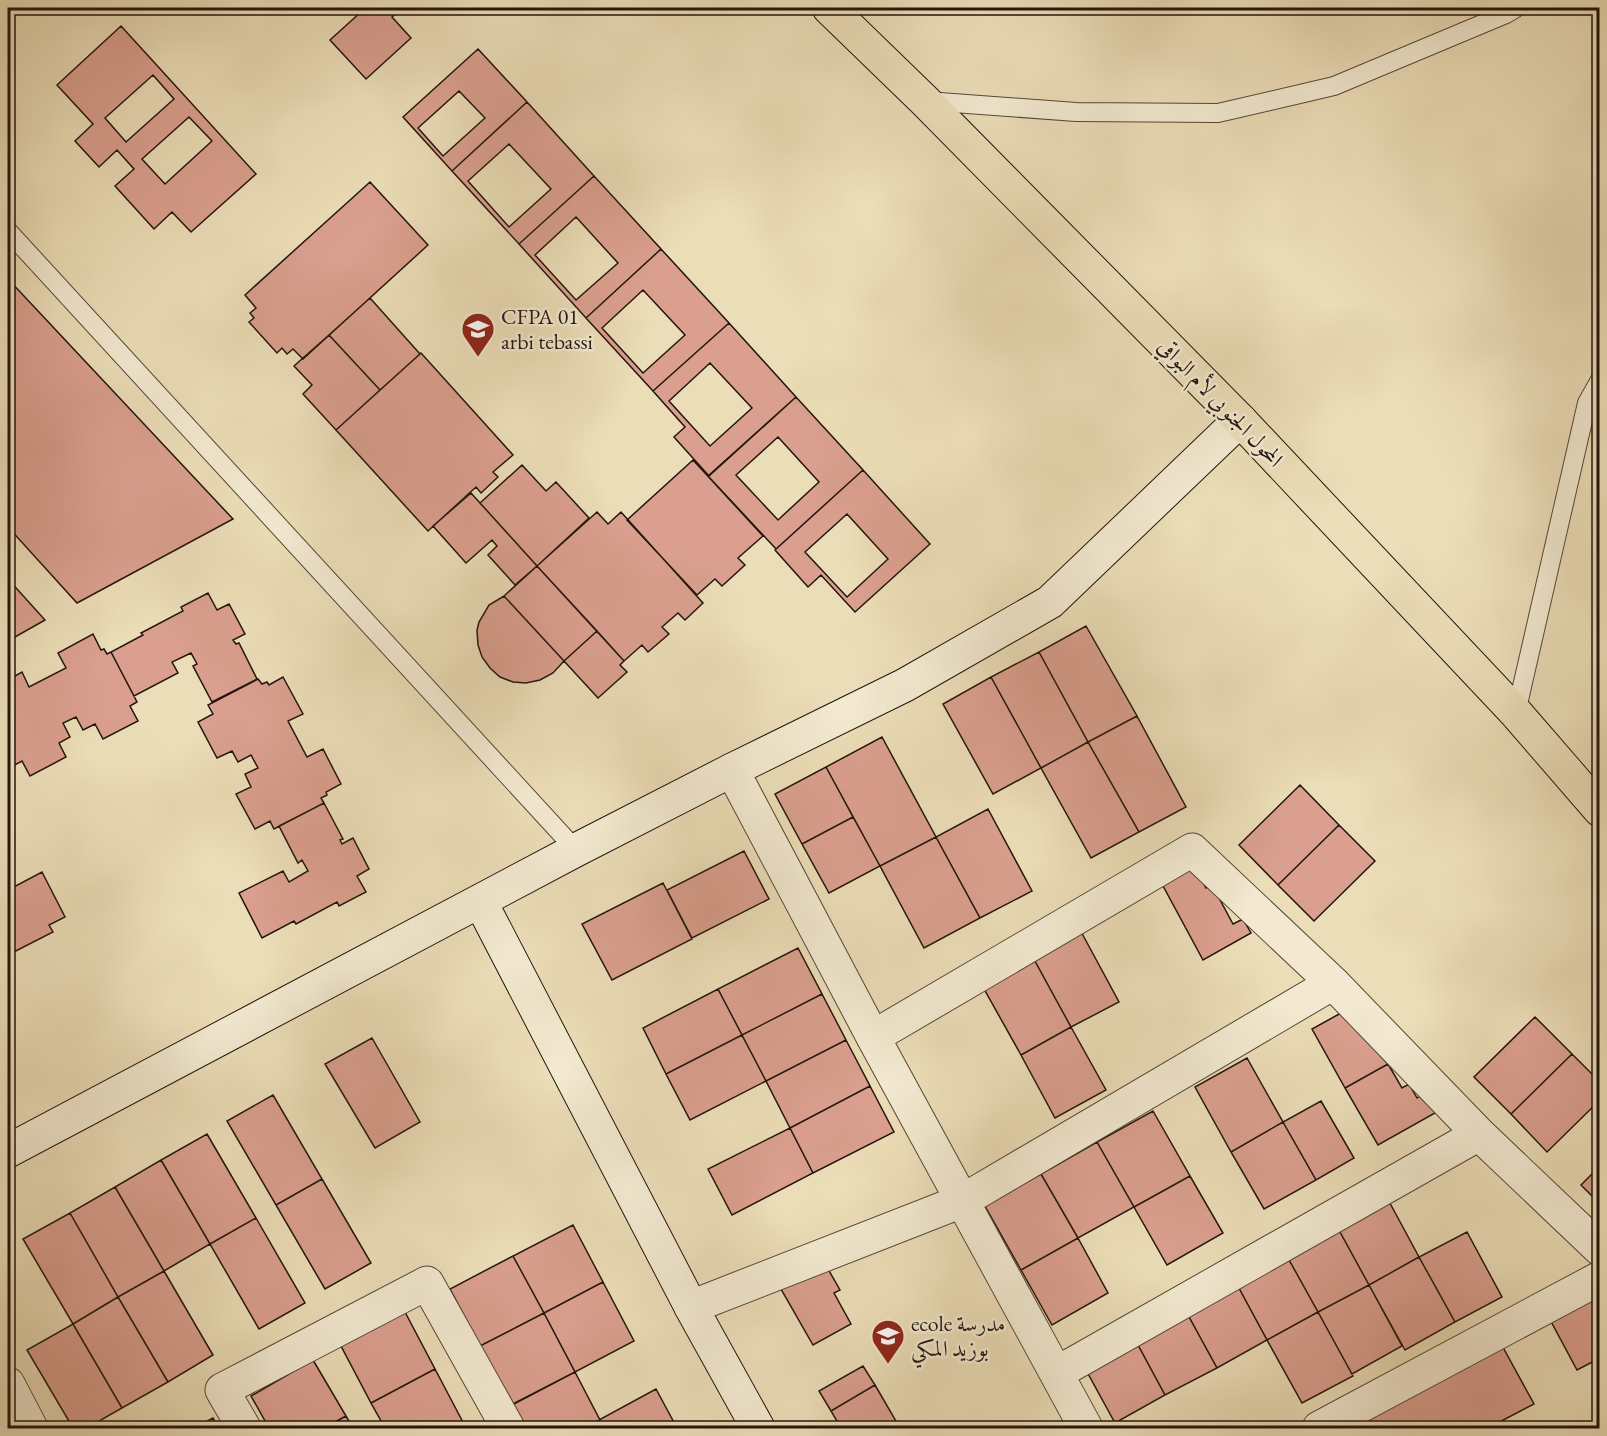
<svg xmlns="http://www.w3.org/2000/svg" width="1607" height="1436" viewBox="0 0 1607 1436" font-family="'EB Garamond',Amiri,serif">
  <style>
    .building { fill: #da9f8e; stroke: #23150e; stroke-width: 1.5; fill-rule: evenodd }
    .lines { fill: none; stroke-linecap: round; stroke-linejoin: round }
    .lane-casing { stroke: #554738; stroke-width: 20 }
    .street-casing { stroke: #554738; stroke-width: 35 }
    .secondary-casing { stroke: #23150e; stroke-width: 35 }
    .primary-casing { stroke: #23150e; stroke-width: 35 }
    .lane { stroke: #f2e9d0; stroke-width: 18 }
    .street { stroke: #f2e9d0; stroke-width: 33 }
    .secondary { stroke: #f2e9d0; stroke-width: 33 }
    .primary { stroke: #ebddb7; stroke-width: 33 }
    .labels { text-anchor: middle; stroke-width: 5; stroke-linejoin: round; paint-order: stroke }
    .poi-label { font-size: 22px; fill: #23150e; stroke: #f2e9d0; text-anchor: start }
    .street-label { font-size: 22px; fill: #23150e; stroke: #f2e9d0 }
  </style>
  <rect width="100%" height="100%" fill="#ebddb7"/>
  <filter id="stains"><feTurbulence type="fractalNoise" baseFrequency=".00333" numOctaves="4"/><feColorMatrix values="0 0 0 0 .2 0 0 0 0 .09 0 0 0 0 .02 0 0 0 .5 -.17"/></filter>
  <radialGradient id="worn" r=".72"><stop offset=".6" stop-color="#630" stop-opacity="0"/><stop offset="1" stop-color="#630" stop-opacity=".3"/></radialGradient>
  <path class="building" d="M359,8h44l-11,9 19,21 -45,41 -36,-39 32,-29z
    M121,26l135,148 -65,58 -19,-20 -18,17 -39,-43 19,-17 -17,-19 -18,17 -24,-26 18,-17 -36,-39zM153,75l21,24 -48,43 -21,-24zM189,117l23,24 -47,43 -23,-25z
    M478,49l49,53 -75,69 -49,-54z
    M459,91l26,27 -42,38 -25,-28z
    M527,102l67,74 -75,68 -67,-73z
    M509,144l42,45 -42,38 -41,-46z
    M594,176l67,73 -75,69 -67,-74z
    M370,182l58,63 -125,114 -10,-10 -6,5 -5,-6 -5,5 -28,-31 5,-4 -4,-5 6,-5 -11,-13z
    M576,217l42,46 -42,37 -41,-45z
    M661,249l68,74 -76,68 -67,-73z
    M8,279l225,240 -156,84 -69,-76z
    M643,290l42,45 -42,38 -41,-45z
    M370,298l50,56 -40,36 -51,-55z
    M729,323l67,74 -87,79 -35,-39 11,-10 -32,-36z
    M329,335l51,55 -44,40 -33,-36 9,-9 -18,-19z
    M421,353l92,102 -20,17 5,5 -17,16 -5,-6 -48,44 -92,-101z
    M710,363l42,45 -42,38 -41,-45z
    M796,397l67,73 -87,79 -68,-73z
    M778,437l41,45 -41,38 -42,-45z
    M693,460l70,76 -25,22 7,7 -23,21 -7,-7 -18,16 -70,-75z
    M522,465l24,26 10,-9 33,36 -52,48 -57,-63z
    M863,470l67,74 -75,68 -34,-37 -13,12 -33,-37z
    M471,493l66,73 -22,19 -27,-30 9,-9 -5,-6 -26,23 -33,-37z
    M597,512l11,12 13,-12 82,91 -18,17 -7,-7 -16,14 7,7 -21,18 -6,-7 -18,16 -87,-95z
    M847,514l41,45 -41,38 -42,-45z
    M537,566l60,65 -33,30 -60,-65z
    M8,579l37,41 -37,21z
    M208,593l9,17 12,-6 16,30 -12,6 3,4 3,-1 18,36 -45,23 -19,-36 4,-2 -6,-11 -19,9 6,11 -44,23 -23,-44 32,-17 -2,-2 42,-22 -2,-4z
    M504,596l60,65 -11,12 -13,7 -14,3 -13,-1 -13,-5 -10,-9 -8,-11 -4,-12 -1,-15 2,-8 10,-17z
    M1086,626l51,90 -49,26 -49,-90z
    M597,631l27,30 -4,4 7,7 -29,26 -34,-37z
    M93,634l8,16 3,-1 3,5 4,-2 26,50 -7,4 8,15 -35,18 -8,-15 -12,6 -7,-13 -13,6 7,14 -11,6 7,14 -36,19 -8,-15 -9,5 -5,-9v-77l14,-8 7,15 37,-19 -8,-15z
    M1039,652l49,90 -47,26 -50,-91z
    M283,677l20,37 -15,7 19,36 16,-8 18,35 -15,8 1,3 -6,3 3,5 -50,26 -4,-8 -15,8 -19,-35 15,-7 -6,-13 13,-6 -7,-13 -13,7 -6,-11 -15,7 -19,-36 15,-8 -5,-9 50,-26 4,5 5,-2 2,3z
    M991,677l50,91 -48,26 -50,-90z
    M1137,716l49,91 -47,25 -51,-90z
    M882,737l54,100 -56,29 -54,-99z
    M1088,742l51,90 -48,26 -50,-90z
    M826,767l27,50 -51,27 -27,-50z
    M1300,785l39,40 -61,60 -39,-40z
    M324,803l19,36 -3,1 2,4 11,-6 16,31 -12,7 9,16 -27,14 -2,-4 -41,22 -2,-3 -32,17 -23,-45 44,-22 6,11 19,-11 -6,-11 -4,3 -19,-37z
    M988,809l44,82 -52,27 -44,-81z
    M853,817l27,49 -51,27 -27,-49z
    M1339,825l36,36 -61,60 -36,-36z
    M936,837l44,81 -56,30 -44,-82z
    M744,851l25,48 -77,39 -25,-48z
    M1194,866l12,22 6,-3 21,39 10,-5 8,14 -48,27 -41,-76z
    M42,872l23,45 -16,8 4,7 -45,23v-75l4,8z
    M663,883l29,56 -80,41 -30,-56z
    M1078,926l41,76 -48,25 -41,-75z
    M798,948l24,46 -80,41 -24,-46z
    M1030,952l41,75 -50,28 -42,-75z
    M718,989l24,46 -76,39 -23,-46z
    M822,994l24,46 -80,41 -24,-46z
    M1341,1013l47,51 -43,24 -33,-59z
    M1535,1017l37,37 -61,60 -37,-37z
    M1071,1027l35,63 -51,28 -34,-63z
    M742,1035l24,46 -76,39 -24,-46z
    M372,1038l48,84 -45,26 -50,-84z
    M846,1040l24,46 -80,42 -24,-47z
    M1572,1054l28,28v18l-53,52 -36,-38z
    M1247,1058l36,64 -52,30 -36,-65z
    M1388,1064l14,24 7,-4 8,14 7,-5 11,20 -57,32 -33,-57z
    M870,1086l24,46 -81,41 -23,-45z
    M273,1095l49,84 -46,26 -49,-84z
    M1321,1101l33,57 -38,22 -33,-58z
    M1153,1111l37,65 -56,31 -37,-65z
    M1283,1122l33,58 -52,29 -33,-57z
    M790,1128l23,45 -81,42 -24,-46z
    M207,1134l49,84 -46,26 -49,-84z
    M1097,1142l37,65 -56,31 -37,-64z
    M161,1160l49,84 -46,27 -49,-84z
    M1600,1166v38l-19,-19z
    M1041,1174l37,64 -57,32 -36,-64z
    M1190,1176l33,57 -56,32 -33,-58z
    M322,1179l49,84 -46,26 -49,-84z
    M115,1187l49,84 -46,26 -48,-84z
    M1385,1194l34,63 -50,28 -35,-64z
    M70,1213l48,84 -45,27 -50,-85z
    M256,1218l49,85 -46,26 -49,-85z
    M1334,1221l35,64 -51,27 -35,-63z
    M573,1225l30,57 -59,31 -31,-57z
    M1467,1232l35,65 -47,25 -36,-65z
    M1078,1238l30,55 -56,32 -31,-55z
    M1283,1249l35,63 -51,28 -34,-63z
    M513,1256l31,57 -64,33 -30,-57z
    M1419,1257l36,65 -50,28 -36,-65z
    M828,1269l12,21 -6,3 17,31 -38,21 -32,-56z
    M164,1271l49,84 -45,27 -50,-85z
    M1233,1277l34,63 -50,28 -35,-64z
    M603,1282l31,59 -59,31 -31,-59z
    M1369,1285l33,61 -50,28 -34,-62z
    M1600,1286v72l-23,12 -30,-56z
    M118,1297l50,85 -46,26 -49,-84z
    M1182,1304l35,64 -52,27 -34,-63z
    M405,1312l30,57 -64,34 -30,-57z
    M1318,1312l35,64 -51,27 -35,-63z
    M544,1313l31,59 -64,33 -31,-59z
    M73,1324l49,84 -35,20h-14l-46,-78z
    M1131,1332l34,63 -50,28 -35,-64z
    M1499,1340l35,64 -46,24h-128l-6,-10z
    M313,1360l33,56 -22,12h-55l-18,-32z
    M863,1366l12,19 -44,26 -12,-20z
    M435,1369l31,59h-81l-14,-25z
    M575,1372l26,50 -12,6h-67l-12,-22z
    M875,1385l25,43h-59l-10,-17z
    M656,1389l21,39h-76l-4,-7z
    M346,1416l7,12h-29z
    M213,1418l6,10h-25z"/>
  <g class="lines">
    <g class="lane-casing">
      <path id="lane" d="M926,101l150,11 142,1 116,-27 172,-72 10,-6
        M8,231l568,619
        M1516,713l71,-310 13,-23"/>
    </g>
    <g class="street-casing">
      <path id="street" d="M732,770l141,267 213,391
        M873,1037l319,-187 141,133 146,151 121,115
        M691,1307l271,-106 371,-218
        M1057,1373l422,-239
        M8,1384l23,44
        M244,1428l-22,-38 205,-107 81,145
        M1319,1428l281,-150"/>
    </g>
    <g class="secondary-casing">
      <path id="secondary" d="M480,901l211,406 67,121
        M8,1151l568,-301 156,-80 173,-85 145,-83 190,-182"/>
    </g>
    <g class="primary-casing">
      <path id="primary" d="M829,8l96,93 315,319 276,293 84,97"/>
    </g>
    <use href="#lane" class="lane"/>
    <use href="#street" class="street"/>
    <use href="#secondary" class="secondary"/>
    <use href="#primary" class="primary"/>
  </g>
  <defs>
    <g id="university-pin" transform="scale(1.725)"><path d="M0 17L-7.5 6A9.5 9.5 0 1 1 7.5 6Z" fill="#8f2418" stroke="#f2e9d0"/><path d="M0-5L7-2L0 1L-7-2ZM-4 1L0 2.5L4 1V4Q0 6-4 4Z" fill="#fff"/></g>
    <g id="school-pin" transform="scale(1.725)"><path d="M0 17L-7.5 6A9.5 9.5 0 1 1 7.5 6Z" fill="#8f2418" stroke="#f2e9d0"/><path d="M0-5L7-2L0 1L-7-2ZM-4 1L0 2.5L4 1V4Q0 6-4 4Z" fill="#fff"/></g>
  </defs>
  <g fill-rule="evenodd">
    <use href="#university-pin" x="478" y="329"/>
    <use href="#school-pin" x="888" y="1336"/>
  </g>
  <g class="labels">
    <g class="poi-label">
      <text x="501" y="324">CFPA 01<tspan x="501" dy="25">arbi tebassi</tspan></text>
      <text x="911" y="1331">ecole مدرسة<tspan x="911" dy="25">بوزيد المكي</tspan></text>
    </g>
    <g class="street-label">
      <text transform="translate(1221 402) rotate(46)" y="8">المحول الجنوبي لأم البواقي</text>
    </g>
  </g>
  <rect width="1607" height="1436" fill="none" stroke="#ebddb7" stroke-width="30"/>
  <rect x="9" y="9" width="1589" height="1418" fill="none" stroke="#23150e" stroke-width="3"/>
  <rect x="15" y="15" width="1577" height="1406" fill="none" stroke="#23150e" stroke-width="1.5"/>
  <rect width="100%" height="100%" filter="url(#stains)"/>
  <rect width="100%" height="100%" fill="url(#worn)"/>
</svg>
